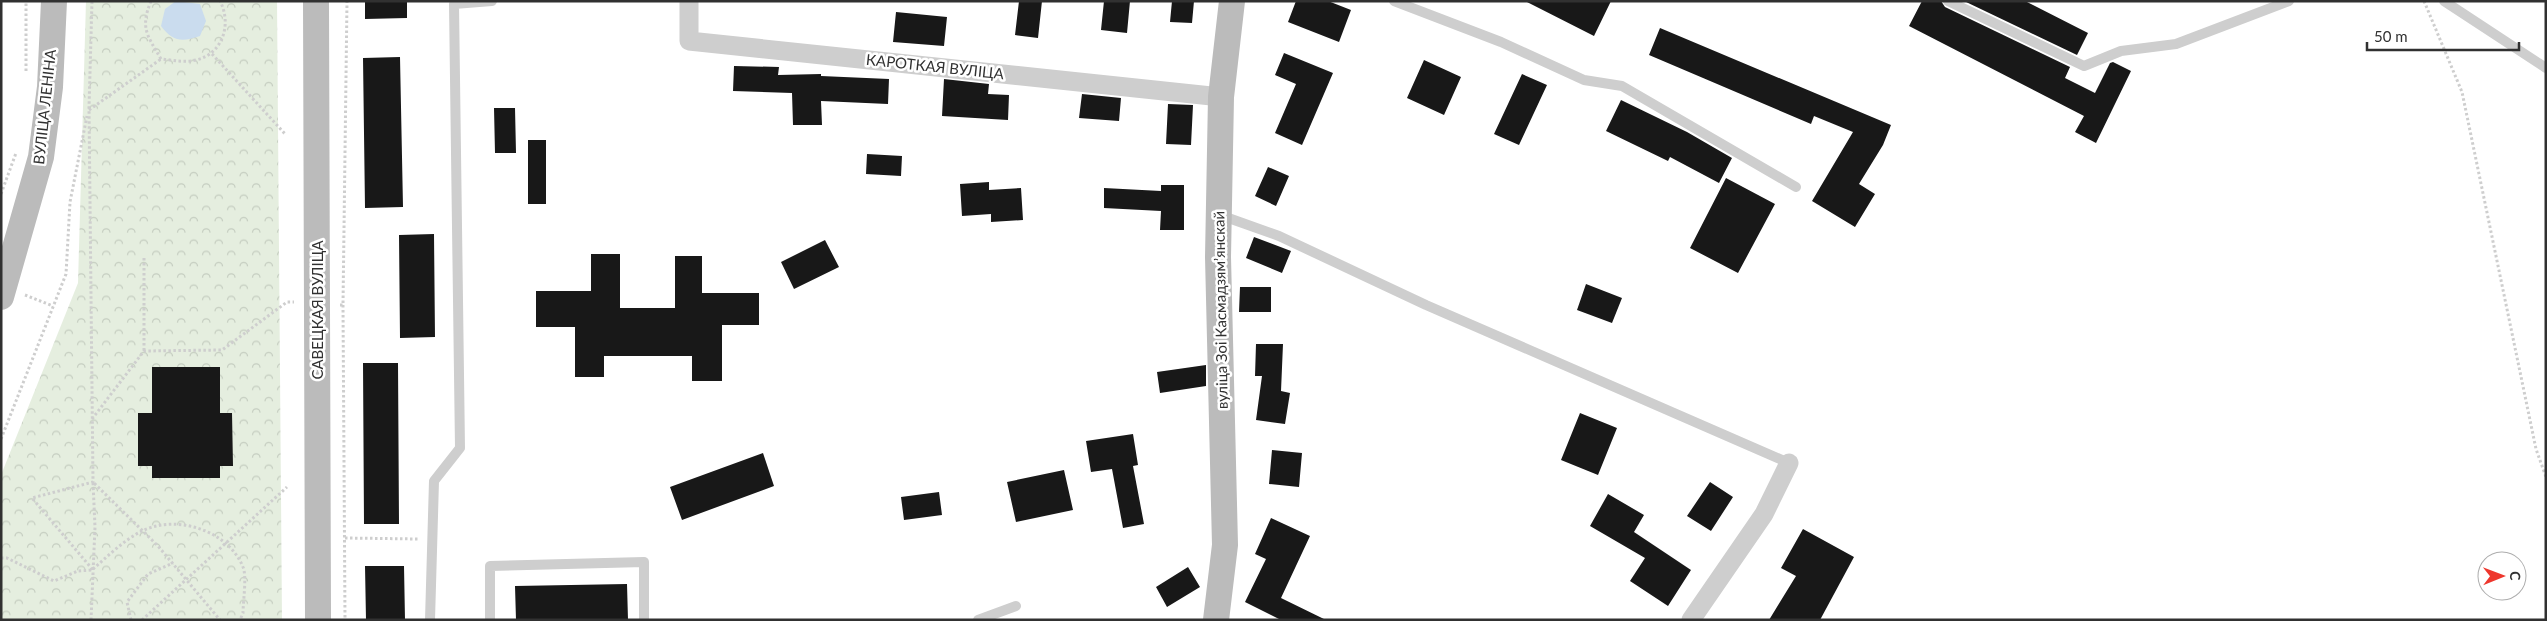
<svg xmlns="http://www.w3.org/2000/svg" width="2547" height="621" viewBox="0 0 2547 621" font-family="Lato,sans-serif">
  <style>
    .park { fill: url(#park-crowns) }
    .water { fill: #cadcee }
    .building { fill: #181818 }
    .lines { fill: none; stroke-linecap: round; stroke-linejoin: round }
    .path { stroke: #cecece; stroke-width: 3; stroke-dasharray: 2.5 2.5; stroke-linecap: butt }
    .lane { stroke: #cecece; stroke-width: 10 }
    .street { stroke: #cecece; stroke-width: 19 }
    .secondary { stroke: #bbb; stroke-width: 26 }
    .labels { text-anchor: middle; stroke-width: 5; stroke-linejoin: round; paint-order: stroke }
    .street-label { font-size: 15px; fill: #313131; stroke: #fff }
  </style>
  <defs>
    <pattern id="park-crowns" width="20" height="18" patternUnits="userSpaceOnUse" patternTransform="scale(1.25)"><rect width="20" height="18" fill="#e5eedf"/><path d="M2 6a3 3 0 1 1 6 0M12 15a3 3 0 1 1 6 0" fill="none" stroke="#c5cdc0"/></pattern>
  </defs>
  <rect width="100%" height="100%" fill="#fff"/>
  <path class="park" d="M86,1h191l5,619h-281v-145l77,-192z"/>
  <path class="water" d="M176,1l24,3 6,17 -6,15c-18,6 -27,6 -39,-10l4,-17z"/>
  <path class="building" d="M365,1h42v17l-42,1z
    M1019,1h23l-4,37 -23,-3z
    M1104,1h26l-3,32 -26,-3z
    M1172,1h22l-2,22 -22,-1z
    M1296,1h32l23,9 -12,32 -51,-20z
    M1525,1h86l-17,35z
    M1922,1h19l4,6 125,60 -5,11 30,15 15,-30 3,-1 18,9 -35,72 -21,-11 9,-16 -175,-90z
    M1964,1h61l63,32 -11,22z
    M896,12l51,5 -3,29 -51,-4z
    M1660,28l231,97 -8,20 -24,39 16,10 -20,33 -43,-26 41,-69 -39,-16 -3,8 -162,-69z
    M1284,53l49,20 -31,72 -27,-12 21,-49 -21,-9z
    M400,57l3,150 -38,1 -2,-150z
    M1424,60l37,17 -17,38 -37,-17z
    M734,66l45,1 -1,8 43,-1v2l68,3 -1,25 -67,-3 1,24h-29l-1,-32 -59,-2z
    M1522,74l25,11 -28,60 -25,-11z
    M944,79l45,5 -1,10 21,1 -1,25 -66,-4z
    M1082,94l39,4 -2,23 -40,-3z
    M1621,100l66,32 45,26 -13,25 -49,-26 -2,4 -62,-30z
    M1168,104l25,1 -2,40 -25,-1z
    M494,108h21l1,45h-21z
    M528,140h18v64h-18z
    M867,154l35,2 -1,20 -35,-2z
    M1268,167l21,9 -13,30 -21,-10z
    M1726,178l49,26 -37,69 -48,-25z
    M989,182v8l32,-2 2,32 -32,2v-8l-29,2 -2,-32z
    M1161,185h23v45h-24l1,-19 -57,-3v-20l57,3z
    M434,234l1,103 -35,1 -1,-103z
    M1254,237l37,14 -9,22 -36,-15z
    M825,240l14,27 -45,22 -13,-27z
    M591,254h29v54h55v-52h27v37h57v32h-37v56h-30v-25h-88v21h-29v-50h-39v-36h55z
    M1586,284l36,14 -10,25 -35,-13z
    M1240,287h31v25h-32z
    M1256,344h27l-2,47 9,2 -5,31 -29,-4 6,-44h-7z
    M363,363h35l1,161h-35z
    M1206,365v21l-46,7 -3,-21z
    M152,367h68v46h12l1,53h-13v12h-68v-12h-14v-53h14z
    M1580,413l37,15 -19,47 -37,-15z
    M1133,434l5,31 -5,1 11,58 -21,4 -11,-59 -21,3 -5,-31z
    M1272,450l30,3 -3,34 -30,-3z
    M763,453l11,33 -92,34 -12,-33z
    M1064,470l9,40 -57,12 -9,-40z
    M1710,482l23,15 -22,34 -24,-15z
    M939,492l3,23 -38,5 -3,-23z
    M1608,494l36,21 -10,17 57,38 -23,36 -38,-25 15,-23 -55,-32z
    M1271,518l39,18 -29,62 45,22h-45l-36,-18 21,-43 -11,-5z
    M1803,529l51,28 -34,63h-51l27,-44 -15,-8z
    M365,566h39l1,54h-39z
    M1188,567l12,20 -33,20 -11,-20z
    M627,584l1,36h-112l-1,-34z"/>
  <g class="lines">
    <path class="path" d="M151,1c-11,27 -4,34 10,58 12,1 24,4 35,1 27,-6 36,-36 24,-59
      M2424,1l38,91 74,357 10,28
      M212,54l74,81
      M26,71v-70
      M89,110l72,-51
      M1,194l15,-41
      M144,258v93
      M25,295l28,11
      M340,305h3l4,-304
      M343,305l2,315
      M92,419l52,-68 78,-1 65,-48h7
      M1,439l65,-165 4,-72 17,-86
      M345,538l74,1
      M1,558h6l47,23 24,-10 15,-1 -61,-72 61,-16 -4,-374 3,-107
      M93,569c15,-13 31,-29 49,-38 34,-17 86,-1 101,36 4,9 0,35 0,46l-3,7
      M91,620l4,-93 -2,-45 65,64 62,74
      M131,620l-4,-18 21,-28 25,-11
      M142,620l145,-133"/>
    <path class="lane" d="M1394,1l107,41 83,38 38,6 174,101
      M1948,1l136,65 37,-15 55,-7 113,-43
      M2444,1l102,67
      M1220,215l59,21 147,69 363,158
      M430,620l4,-139 26,-33 -6,-444 38,-3
      M490,620v-54l154,-4v58
      M978,620l38,-14"/>
    <path class="street" d="M689,1v40l532,56
      M1691,620l73,-106 25,-51"/>
    <path class="secondary" d="M316,1l2,619
      M1,297l40,-140 9,-70 4,-86
      M1216,620l9,-75 -7,-288 3,-160 11,-96"/>
  </g>
  <g class="labels">
    <g class="street-label">
      <text transform="translate(935 67) rotate(6)" y="5">КАРОТКАЯ ВУЛІЦА</text>
      <text transform="translate(45 107) rotate(-84)" y="5">ВУЛІЦА ЛЕНІНА</text>
      <text transform="translate(318 310) rotate(-90)" y="5">САВЕЦКАЯ ВУЛІЦА</text>
      <text transform="translate(1221 310) rotate(-91)" y="5">вуліца Зоі Касмадзямʼянскай</text>
    </g>
  </g>
  <rect width="2547" height="621" fill="none" stroke="#313131" stroke-width="5"/>
  <g transform="translate(2502 576) rotate(89)"><circle r="24" fill="#ffffff" stroke="#adadad"/>
  <path d="M0-4L9 19L0 12L-9 19Z" fill="#ee372d"/>
  <text y="-8" font-size="14" font-weight="bold" text-anchor="middle" fill="#313131">С</text>
  </g>
  <path d="M2367 42v8h152v-8" fill="none" stroke="#313131" stroke-width="2.5"/>
  <text x="2374" y="42" font-size="15" fill="#313131" stroke="#ffffff" stroke-width="4" paint-order="stroke">50 m</text>
</svg>
